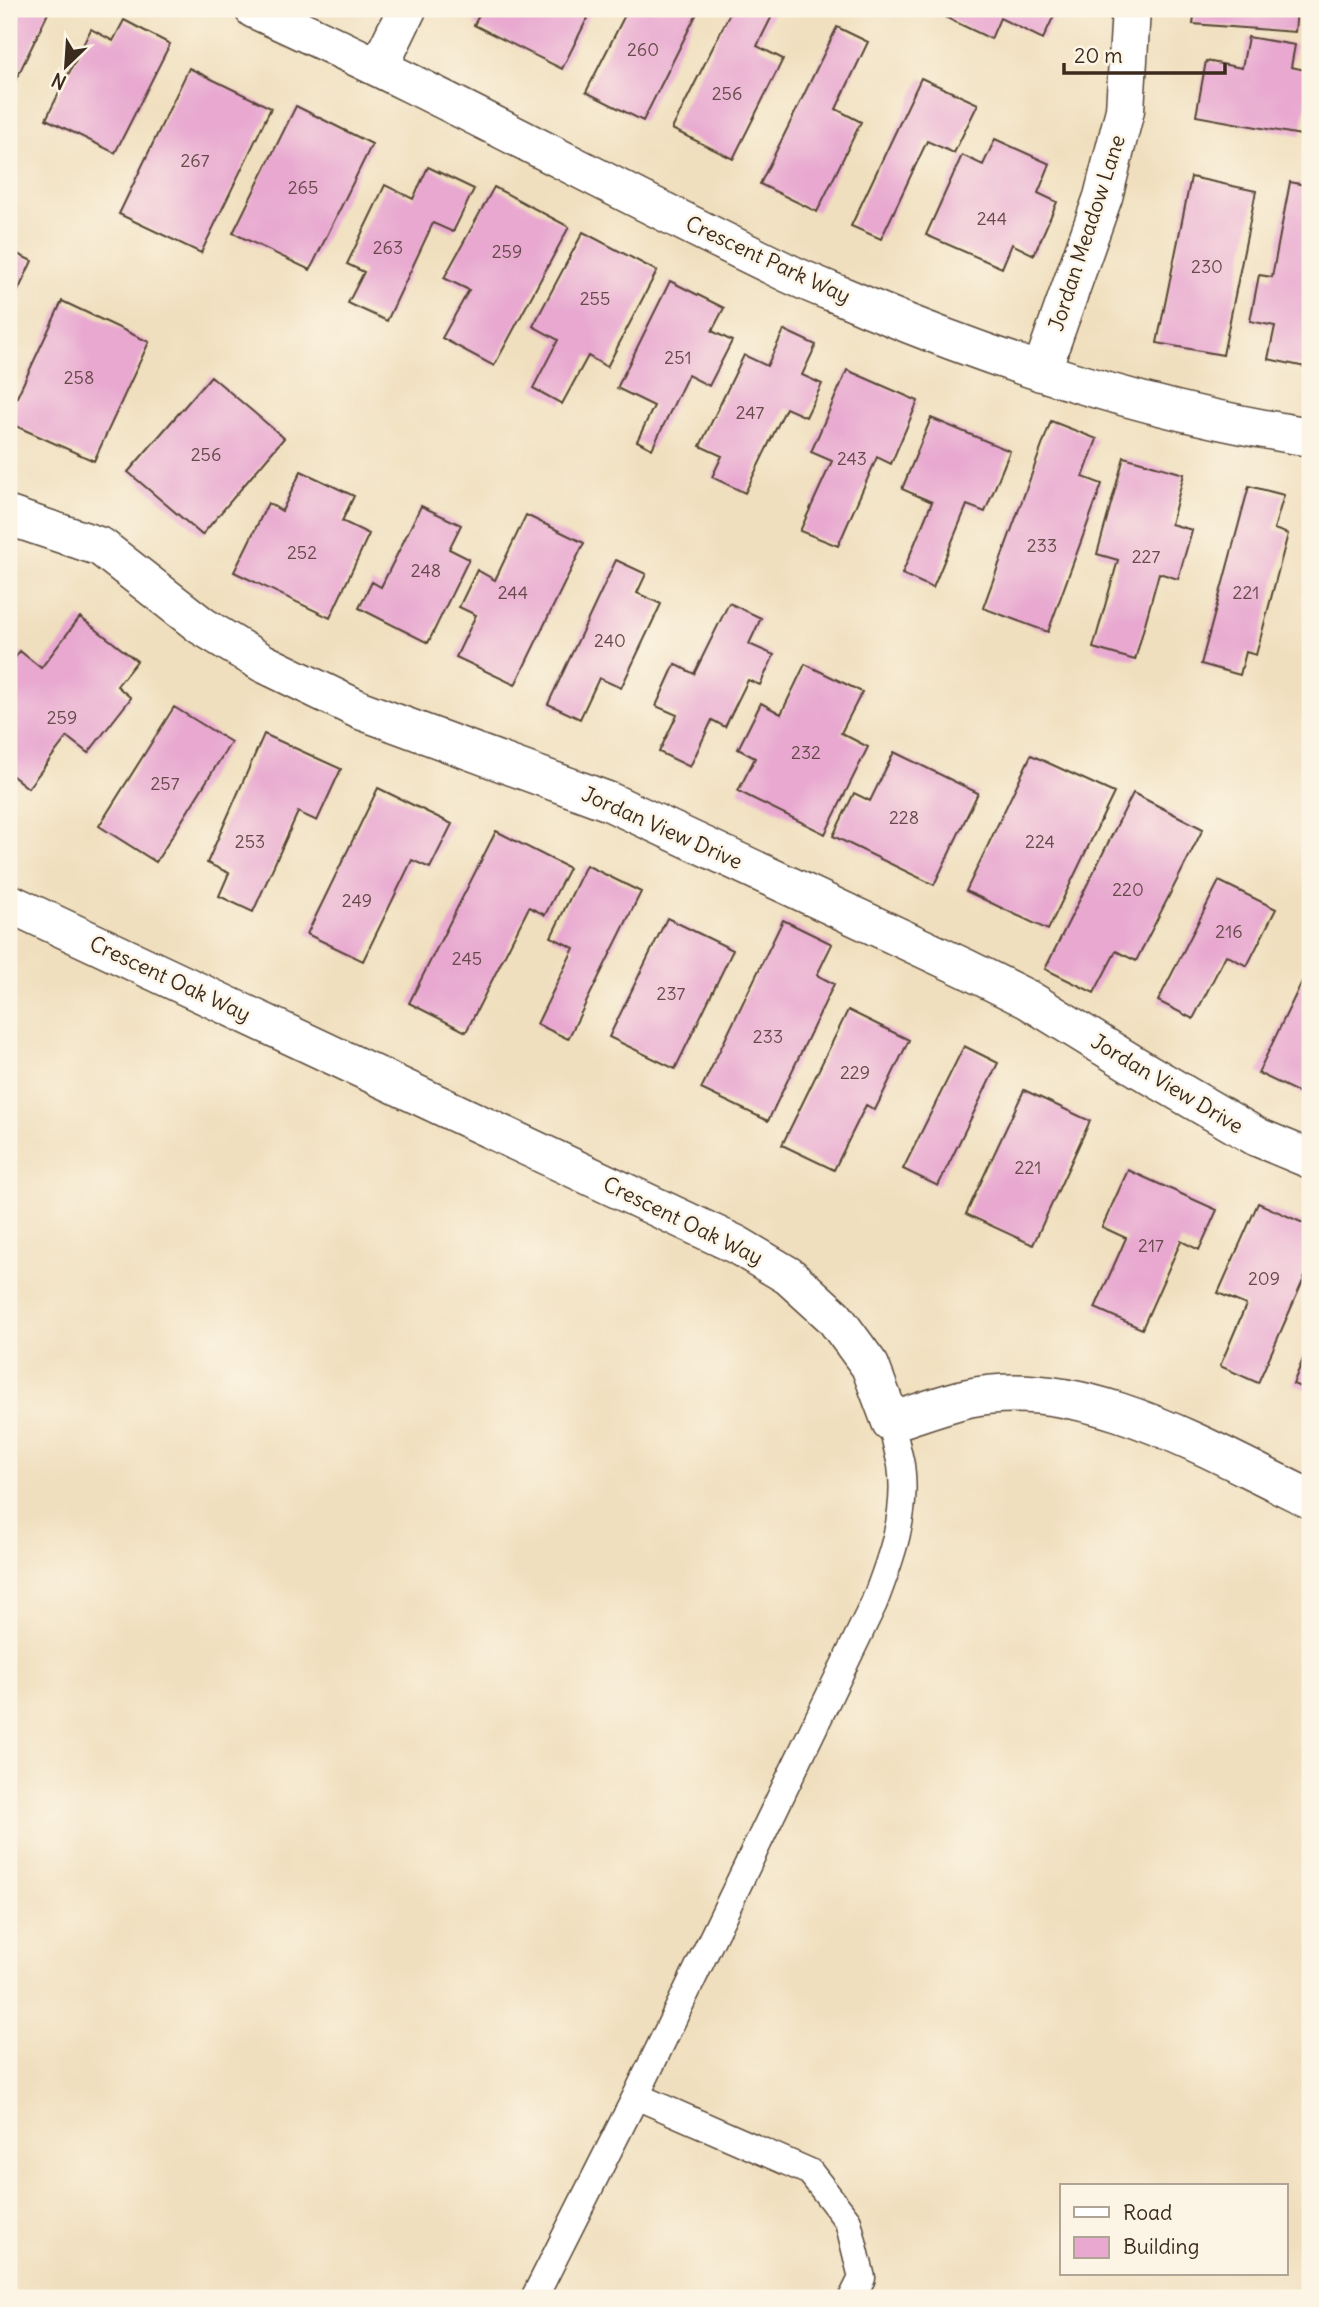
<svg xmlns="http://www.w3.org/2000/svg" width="1319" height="2307" viewBox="0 0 1319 2307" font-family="Delius,sans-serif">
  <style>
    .building { fill: #e8a8d0 }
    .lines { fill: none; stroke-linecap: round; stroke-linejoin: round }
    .service-casing { stroke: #564536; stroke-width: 29 }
    .minor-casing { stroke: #564536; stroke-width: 41 }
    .service { stroke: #fff; stroke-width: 26 }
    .minor { stroke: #fff; stroke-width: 38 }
    .labels { text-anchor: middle; stroke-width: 5; stroke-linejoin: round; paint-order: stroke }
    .number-label { font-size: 18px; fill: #664a4a }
    .street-label { font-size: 21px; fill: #3b2a1e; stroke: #fcf5e5 }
  </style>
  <rect width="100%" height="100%" fill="#fcf5e5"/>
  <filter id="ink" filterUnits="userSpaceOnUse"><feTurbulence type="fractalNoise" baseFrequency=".0143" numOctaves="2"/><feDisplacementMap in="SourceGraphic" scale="14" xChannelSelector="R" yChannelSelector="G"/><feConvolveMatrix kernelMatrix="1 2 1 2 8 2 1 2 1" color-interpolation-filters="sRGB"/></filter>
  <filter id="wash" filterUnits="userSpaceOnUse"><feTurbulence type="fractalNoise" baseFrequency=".00686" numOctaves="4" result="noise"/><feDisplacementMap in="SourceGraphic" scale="28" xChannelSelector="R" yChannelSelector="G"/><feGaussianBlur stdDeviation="1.57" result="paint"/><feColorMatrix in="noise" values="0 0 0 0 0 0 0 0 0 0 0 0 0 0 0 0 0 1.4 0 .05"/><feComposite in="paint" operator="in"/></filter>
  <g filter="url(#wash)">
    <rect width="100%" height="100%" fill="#f0dfbe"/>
    <g id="blocks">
      <path class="building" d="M9,9h41l-41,85z
        M482,9h110l-30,60 -88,-44z
        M628,9h71l-56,112 -57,-29z
        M732,9l43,1 -18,36 26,13 -50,100 -61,-30z
        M952,9h105l-14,30 -43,-21 -9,21 -44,-21z
        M1195,9h102l-2,23 -102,-8z
        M124,20l46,24 -55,109 -69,-34 45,-90 22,12z
        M837,27l31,15 -32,67 25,13 -44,90 -57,-28z
        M1248,37l47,8 -4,22 19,4v34h-4l-5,30 -105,-19 10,-55 36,7z
        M189,68l82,40 -70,145 -82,-39z
        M921,78l57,26 -24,49 -27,-12 -46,98 -30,-13z
        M296,106l76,38 -62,126 -77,-37z
        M995,139l55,25 -12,29 19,9 -23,53 -22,-11 -10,24 -76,-33 36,-80 21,10z
        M428,167l46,22 -21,43 -20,-9 -46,98 -39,-18 16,-31 -17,-8 38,-79 28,14z
        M1191,177l65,14 -33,164 -66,-12z
        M1290,182l20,4v182l-42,-9 7,-33 -25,-5 9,-46 13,2z
        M494,187l75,40 -75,139 -52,-28 27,-48 -25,-12z
        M583,232l74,39 -50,96 -19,-11 -26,48 -29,-16 25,-48 -25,-14z
        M9,250l23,11 -23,49z
        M670,281l54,27 -12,23 20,10 -23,45 -21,-11 -36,74 -15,-8 17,-35 -37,-18z
        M62,301l87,41 -55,119 -85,-38v-9z
        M784,330l32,15 -14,30 20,9 -16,33 -20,-9 -41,85 -33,-16 10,-21 -22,-10 44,-91 23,11z
        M847,370l71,31 -27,63 -14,-7 -39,89 -38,-15 32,-70 -21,-9z
        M211,376l73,62 -82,97 -74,-63z
        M931,418l79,33 -25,61 -18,-7 -34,83 -31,-14 30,-72 -30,-13z
        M1051,421l46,18 -14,38 19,7 -54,148 -65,-24z
        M1124,457l60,17 -13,50 21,6 -14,49 -19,-6 -24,87 -42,-12 25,-88 -21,-6z
        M301,471l53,25 -12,25 27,13 -39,84 -96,-46 34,-69 14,8z
        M1249,486l35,9 -10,34 14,5 -32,121 -10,-3 -6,23 -39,-11z
        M421,506l40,19 -12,24 20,10 -41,84 -69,-35 13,-26 9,5z
        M526,515l58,28 -69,142 -59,-28 20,-42 -17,-8 18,-37 18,10z
        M616,560l30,14 -9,19 24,11 -40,84 -22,-10 -19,41 -32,-15z
        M729,603l32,15 -12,26 25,11 -14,30 -12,-5 -23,47 -13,-7 -22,47 -31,-15 18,-37 -21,-9 19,-42 19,10z
        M80,617l57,44 -20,25 14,12 -43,55 -21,-16 -39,51 -19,-15v-107l11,-15 21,17z
        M805,664l57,28 -21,41 27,14 -43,87 -87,-43 17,-33 -17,-9 23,-46 20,11z
        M174,707l57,35 -75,120 -57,-36z
        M264,734l77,35 -24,52 -19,-9 -45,100 -34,-16 10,-23 -22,-10z
        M894,752l84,41 -44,92 -101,-49 21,-43 16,8z
        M1031,755l83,38 -66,137 -82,-39z
        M378,788l74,36 -22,44 -18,-8 -49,101 -56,-27z
        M1133,793l70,36 -67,132 -20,-10 -22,42 -49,-24z
        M496,831l73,37 -24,47 -16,-8 -63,125 -57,-29z
        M586,865l55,27 -73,147 -31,-15 37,-76 -23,-11z
        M1219,881l57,28 -29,57 -21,-11 -33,64 -35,-18z
        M667,918l66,32 -58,119 -66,-32z
        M783,920l49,24 -15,31 17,9 -66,137 -67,-32z
        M1310,965v133l-52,-25z
        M848,1010l61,30 -34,70 -9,-5 -32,65 -52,-25z
        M964,1046l34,17 -60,123 -35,-17z
        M1024,1090l66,31 -57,124 -67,-31z
        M1128,1170l89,40 -18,40 -18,-9 -39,88 -47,-21 31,-70 -24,-11z
        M1258,1203l52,23v39l-52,118 -38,-17 26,-61 -28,-12z
        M1310,1342v49l-17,-7z"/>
    </g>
  </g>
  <g filter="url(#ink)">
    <use href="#blocks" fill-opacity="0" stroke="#564536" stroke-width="2"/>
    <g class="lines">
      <g class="service-casing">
        <path id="service" d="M636,2096l174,76 38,49 14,57 -10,20
          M534,2298l102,-202 238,-493c17,-44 34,-90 27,-138 -3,-14 -7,-29 -10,-43"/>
      </g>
      <g class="minor-casing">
        <path id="minor" d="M254,9c182,82 357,179 536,265 26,12 53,22 80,34 141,59 288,105 440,129
          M379,67l28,-58
          M1041,372l62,-175 22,-87 6,-101
          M9,516l92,31 101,79 61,37 97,47 250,92 357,167 62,31 113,70 115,67 53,22
          M9,903l728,342 52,31 45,41 36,49 21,56c25,-8 51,-18 77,-24 117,-24 240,52 342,101"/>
      </g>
      <use href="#service" class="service"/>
      <use href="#minor" class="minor"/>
    </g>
  </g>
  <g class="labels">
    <g class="number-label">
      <text x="643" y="56">260</text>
      <text x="727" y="100">256</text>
      <text x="195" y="167">267</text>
      <text x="303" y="194">265</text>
      <text x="992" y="225">244</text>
      <text x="388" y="254">263</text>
      <text x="507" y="258">259</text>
      <text x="1207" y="273">230</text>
      <text x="595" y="305">255</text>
      <text x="678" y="364">251</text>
      <text x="79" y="384">258</text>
      <text x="750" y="419">247</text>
      <text x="206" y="461">256</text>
      <text x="852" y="465">243</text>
      <text x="1042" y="552">233</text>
      <text x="302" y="559">252</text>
      <text x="1146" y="563">227</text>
      <text x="426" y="577">248</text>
      <text x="513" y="599">244</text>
      <text x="1246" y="599">221</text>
      <text x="610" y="647">240</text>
      <text x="62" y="724">259</text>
      <text x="806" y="759">232</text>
      <text x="165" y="790">257</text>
      <text x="904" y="824">228</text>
      <text x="250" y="848">253</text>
      <text x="1040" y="848">224</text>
      <text x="1128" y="896">220</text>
      <text x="357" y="907">249</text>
      <text x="1229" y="938">216</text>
      <text x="467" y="965">245</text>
      <text x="671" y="1000">237</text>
      <text x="768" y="1043">233</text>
      <text x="855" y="1079">229</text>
      <text x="1028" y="1174">221</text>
      <text x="1151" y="1252">217</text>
      <text x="1264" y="1285">209</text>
    </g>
    <g class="street-label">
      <text transform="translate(1087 233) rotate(-72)" y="7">Jordan Meadow Lane</text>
      <text transform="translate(768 260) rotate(25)" y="7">Crescent Park Way</text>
      <text transform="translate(662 828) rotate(24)" y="7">Jordan View Drive</text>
      <text transform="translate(170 979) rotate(25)" y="7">Crescent Oak Way</text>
      <text transform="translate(1167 1084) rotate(31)" y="7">Jordan View Drive</text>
      <text transform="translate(683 1221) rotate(26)" y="7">Crescent Oak Way</text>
    </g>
  </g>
  <rect width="1319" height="2307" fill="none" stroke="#fcf5e5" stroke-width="35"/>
  <rect x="1060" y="2184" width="228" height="91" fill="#fcf5e5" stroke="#afa495" stroke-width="2"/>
  <rect x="1074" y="2207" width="35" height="10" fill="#ffffff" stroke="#afa495" stroke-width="2"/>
  <text x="1123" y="2220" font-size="21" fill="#3b2a1e">Road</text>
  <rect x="1074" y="2237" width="35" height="21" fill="#e8a8d0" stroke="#afa495" stroke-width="2"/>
  <text x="1123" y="2254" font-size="21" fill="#3b2a1e">Building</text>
  <g transform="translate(66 66) rotate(205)" stroke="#fcf5e5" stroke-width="5" paint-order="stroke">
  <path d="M0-5L12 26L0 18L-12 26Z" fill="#3b2a1e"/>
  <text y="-10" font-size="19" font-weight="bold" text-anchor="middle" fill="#3b2a1e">N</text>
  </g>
  <path d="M1064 63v10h161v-10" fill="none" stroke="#3b2a1e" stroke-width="3.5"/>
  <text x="1074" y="63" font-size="21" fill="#3b2a1e" stroke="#fcf5e5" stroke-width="5" paint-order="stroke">20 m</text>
</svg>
